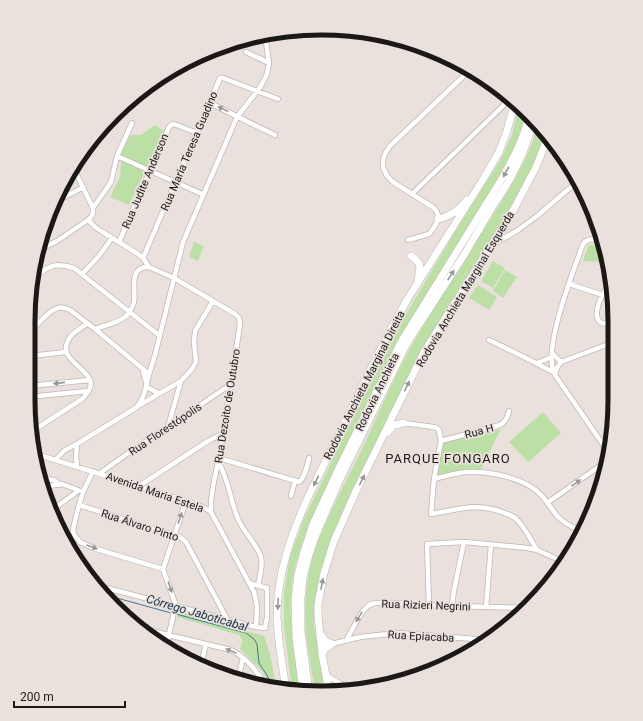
<svg xmlns="http://www.w3.org/2000/svg" width="643" height="721" viewBox="0 0 643 721" font-family="Roboto,sans-serif">
  <style>
    .green { fill: #bcdfa6 }
    .lines { fill: none; stroke-linecap: round; stroke-linejoin: round }
    .stream { stroke: #4a7493; stroke-width: 1 }
    .minor-casing { stroke: #bfb7b3; stroke-width: 6 }
    .highway-casing { stroke: #bfb7b3; stroke-width: 8 }
    .minor { stroke: #fff; stroke-width: 4.5 }
    .highway { stroke: #fff; stroke-width: 7 }
    .oneway { fill: #989796 }
    .labels { text-anchor: middle; stroke-width: 3.5; stroke-linejoin: round; paint-order: stroke }
    .street-label { font-size: 11px; fill: #1b1816; stroke: #eae1dd }
    .water-label { font-size: 12px; font-style: italic; fill: #132e42; stroke: #eae1dd }
    .quarter-label { font-size: 13px; letter-spacing: 1px; fill: #1b1816; stroke: #eae1dd }
    .rim { fill: none; stroke: #1b1816; stroke-width: 5 }
  </style>
  <rect width="100%" height="100%" fill="#eae1dd"/>
  <path class="green" d="M519,105l7,7 -8,27 -15,33 -29,44 -30,52 -38,60 -97,196c-7,19 -14,39 -17,59 -4,36 2,72 8,108l-8,-1 -8,-63v-35l6,-36 14,-37 46,-96 46,-92 57,-96 48,-76 11,-24z
    M155,125l9,6 -35,74 -19,-8 10,-20 2,-27 9,-15h10z
    M538,125l7,8 -11,30 -12,25 -84,137 -110,224 -11,41 -3,18v18l12,66h-11c-4,-28 -11,-58 -10,-87 1,-15 4,-38 9,-53 11,-31 27,-61 42,-91 19,-38 35,-78 56,-116 18,-32 39,-62 58,-93 24,-41 55,-80 68,-127z
    M194,242l10,4 -6,15 -9,-4z
    M588,246l2,-1 15,2 3,15 -25,-1z
    M493,261l12,7 -12,20 -12,-7z
    M505,270l12,7 -14,21 -10,-7z
    M478,285l19,12 -8,13 -20,-12z
    M543,412l18,21 -33,29 -19,-20z
    M501,429l-20,40 -44,6 4,-32z
    M178,611l86,25 7,22 5,30h-4l-10,-17 -22,-22c2,-6 4,-9 -1,-14l-62,-18z"/>
  <g class="lines">
    <path class="stream" d="M106,595l65,18
      M176,614l70,19 8,6 3,5 2,19 9,14 4,11"/>
    <g class="minor-casing">
      <path id="minor" d="M274,33l18,3
        M246,52l23,11
        M210,103l65,32
        M117,156l85,38
        M73,167l20,41
        M62,190l3,7
        M412,194l92,-89 1,-4 -1,-4 -21,-19
        M58,200l24,-12
        M88,220l7,7 6,4 37,23 5,4 6,9
        M408,240l21,-6c6,-8 14,-17 5,-26l-41,-26 -6,-6 -4,-9v-8l3,-7 4,-6 81,-77
        M603,241c-7,-1 -15,-4 -20,3 -9,26 -42,107 -28,131l54,78
        M119,242l50,-115 2,-2 3,-1 23,9
        M493,246l6,-5 19,-11 19,-14 41,-35
        M39,250l18,-9 31,-21 3,-3 2,-4v-5l18,-26 6,-26 15,-33
        M143,258l77,-180h3l55,21
        M82,274l16,-17 14,-19
        M33,280c13,-14 22,-18 41,-12l86,68
        M611,283c-11,9 -27,49 3,39
        M569,284l34,11
        M95,329c11,-4 27,-7 34,-16 2,-3 4,-8 5,-11 2,-12 -6,-36 15,-35l25,11 61,36 4,4 1,7 -21,133 -5,23 -3,19v12
        M31,331c7,-7 18,-21 27,-23 4,-1 8,0 12,2l25,19 54,45
        M489,340l35,17 29,15
        M552,353l9,9
        M30,356l36,-4
        M537,363l15,-6
        M143,369l1,7 3,8
        M555,375l2,-7 4,-6 53,-20
        M29,386l61,-6
        M147,387l11,6
        M28,397l60,-6
        M614,399c-5,-7 -5,-16 0,-23
        M138,406l43,-25 11,-12 4,-7 -2,-19 1,-12 18,-30
        M404,423l29,4 4,1 2,2 2,11 -7,38 -3,35c26,-4 44,-12 71,-2 5,2 10,3 14,7 8,6 15,22 21,31
        M168,427l13,-46
        M31,432l51,-33c31,-29 -32,-33 -12,-62 4,-5 11,-9 17,-13
        M441,441l59,-16c5,-3 8,-8 9,-14
        M77,444l-1,11 1,12
        M33,453l162,51 10,4 6,4 43,80 3,14 -1,21
        M219,458l80,24c6,-4 8,-16 10,-24
        M56,459l9,-9 12,-6 60,-37 5,-8 3,-8 4,-17 6,-19 28,-113 54,-125 24,-31 6,-12 2,-11 -4,-28
        M218,462c12,18 12,42 22,61 5,10 19,25 21,34 2,9 -1,20 -3,28
        M93,471l-10,21 -4,13 -5,20 -1,6 2,5 5,6 13,6 70,21
        M100,473l24,-17 106,-71
        M434,479c11,-3 22,-6 33,-7 24,-1 59,6 75,24 5,6 10,13 15,20 7,7 16,12 26,16
        M42,480c6,0 13,-3 17,5
        M139,486l69,-45 14,-7
        M44,488l10,-3 8,-1 21,8
        M291,496l4,-15
        M547,503l57,-40 2,4
        M79,505l101,32 6,5 41,77
        M52,510l26,-19
        M578,530l9,-17 8,-12
        M95,585l161,42 9,1 2,-11v-29l-18,-5
        M429,605l-2,-61 37,-2 64,6 9,2 27,12
        M452,606l2,-16 10,-48
        M486,607l5,-62
        M139,628l92,22c15,7 28,23 36,38
        M347,639l12,-22 5,-7 5,-5 6,-2h14l63,3 72,2
        M332,644l28,-7 38,-4 90,7
        M166,647l7,-30 2,-14 -12,-34 23,-68
        M201,666l5,-22
        M326,675l15,9 12,5
        M238,679l5,-21"/>
    </g>
    <g class="highway-casing">
      <path id="highway" d="M438,219c14,-3 20,-9 29,-19
        M411,256c12,8 9,12 7,24
        M388,432l6,-7 10,-2
        M320,633l5,8 7,3 -7,5 -3,5
        M286,689c-4,-24 -8,-48 -9,-73 0,-43 15,-84 33,-123l78,-159 19,-34 75,-119 17,-29 8,-21 8,-30
        M303,691l-7,-53 -1,-37 3,-26 6,-23 9,-28 27,-58 61,-124 102,-165c11,-20 21,-39 26,-61
        M309,692l-8,-60v-33l2,-22 6,-22 6,-18 24,-56 68,-138 57,-88 26,-44 19,-30 13,-26 12,-34
        M329,692l-7,-38 -4,-38v-12l6,-31 10,-32 22,-50 68,-139 90,-143 22,-42 12,-30"/>
    </g>
    <use href="#minor" class="minor"/>
    <use href="#highway" class="highway"/>
  </g>
  <defs><path id="oneway-solid" d="M-6-.8H1V-3.2L6.5 0L1 3.2V.8H-6Z"/></defs>
  <g class="oneway">
    <use href="#oneway-solid" transform="translate(223 109) rotate(-154)"/>
    <use href="#oneway-solid" transform="translate(506 172) rotate(119)"/>
    <use href="#oneway-solid" transform="translate(451 275) rotate(-57)"/>
    <use href="#oneway-solid" transform="translate(59 383) rotate(174)"/>
    <use href="#oneway-solid" transform="translate(407 386) rotate(-64)"/>
    <use href="#oneway-solid" transform="translate(362 480) rotate(-64)"/>
    <use href="#oneway-solid" transform="translate(316 481) rotate(116)"/>
    <use href="#oneway-solid" transform="translate(576 483) rotate(-35)"/>
    <use href="#oneway-solid" transform="translate(180 518) rotate(-72)"/>
    <use href="#oneway-solid" transform="translate(92 547) rotate(20)"/>
    <use href="#oneway-solid" transform="translate(322 584) rotate(-79)"/>
    <use href="#oneway-solid" transform="translate(170 587) rotate(71)"/>
    <use href="#oneway-solid" transform="translate(278 604) rotate(92)"/>
    <use href="#oneway-solid" transform="translate(359 617) rotate(122)"/>
    <use href="#oneway-solid" transform="translate(231 651) rotate(-157)"/>
  </g>
  <g class="labels">
    <g class="street-label">
      <text transform="translate(189 151) rotate(-67)" y="4">Rua Maria Teresa Guadino</text>
      <text transform="translate(145 181) rotate(-67)" y="4">Rua Judite Anderson</text>
      <text transform="translate(465 289) rotate(-59)" y="4">Rodovia Anchieta Marginal Esquerda</text>
      <text transform="translate(364 385) rotate(-63)" y="4">Rodovia Anchieta Marginal Direita</text>
      <text transform="translate(377 392) rotate(-64)" y="4">Rodovia Anchieta</text>
      <text transform="translate(227 406) rotate(-81)" y="4">Rua Dezoito de Outubro</text>
      <text transform="translate(165 429) rotate(-34)" y="4">Rua Florestópolis</text>
      <text transform="translate(479 431) rotate(-15)" y="4">Rua H</text>
      <text transform="translate(155 492) rotate(19)" y="4">Avenida Maria Estela</text>
      <text transform="translate(140 525) rotate(18)" y="4">Rua Álvaro Pinto</text>
      <text transform="translate(426 605) rotate(2)" y="4">Rua Rizieri Negrini</text>
      <text transform="translate(421 636) rotate(3)" y="4">Rua Epiacaba</text>
    </g>
    <g class="water-label">
      <text transform="translate(197 613) rotate(16)" y="4">Córrego Jaboticabal</text>
    </g>
    <g class="quarter-label">
      <text x="448" y="463">PARQUE FONGARO</text>
    </g>
  </g>
  <path d="M0 0H643V721H0ZM321 35H322A286 286 0 0 1 608 321V400A286 286 0 0 1 322 686H321A286 286 0 0 1 35 400V321A286 286 0 0 1 321 35Z" fill="#eae1dd" fill-rule="evenodd"/>
  <path class="rim" d="M321 35H322A286 286 0 0 1 608 321V400A286 286 0 0 1 322 686H321A286 286 0 0 1 35 400V321A286 286 0 0 1 321 35Z"/>
  <path d="M14 701v6h111v-6" fill="none" stroke="#1b1816" stroke-width="2"/>
  <text x="20" y="701" font-size="12" fill="#1b1816" stroke="#eae1dd" stroke-width="3" paint-order="stroke">200 m</text>
</svg>
